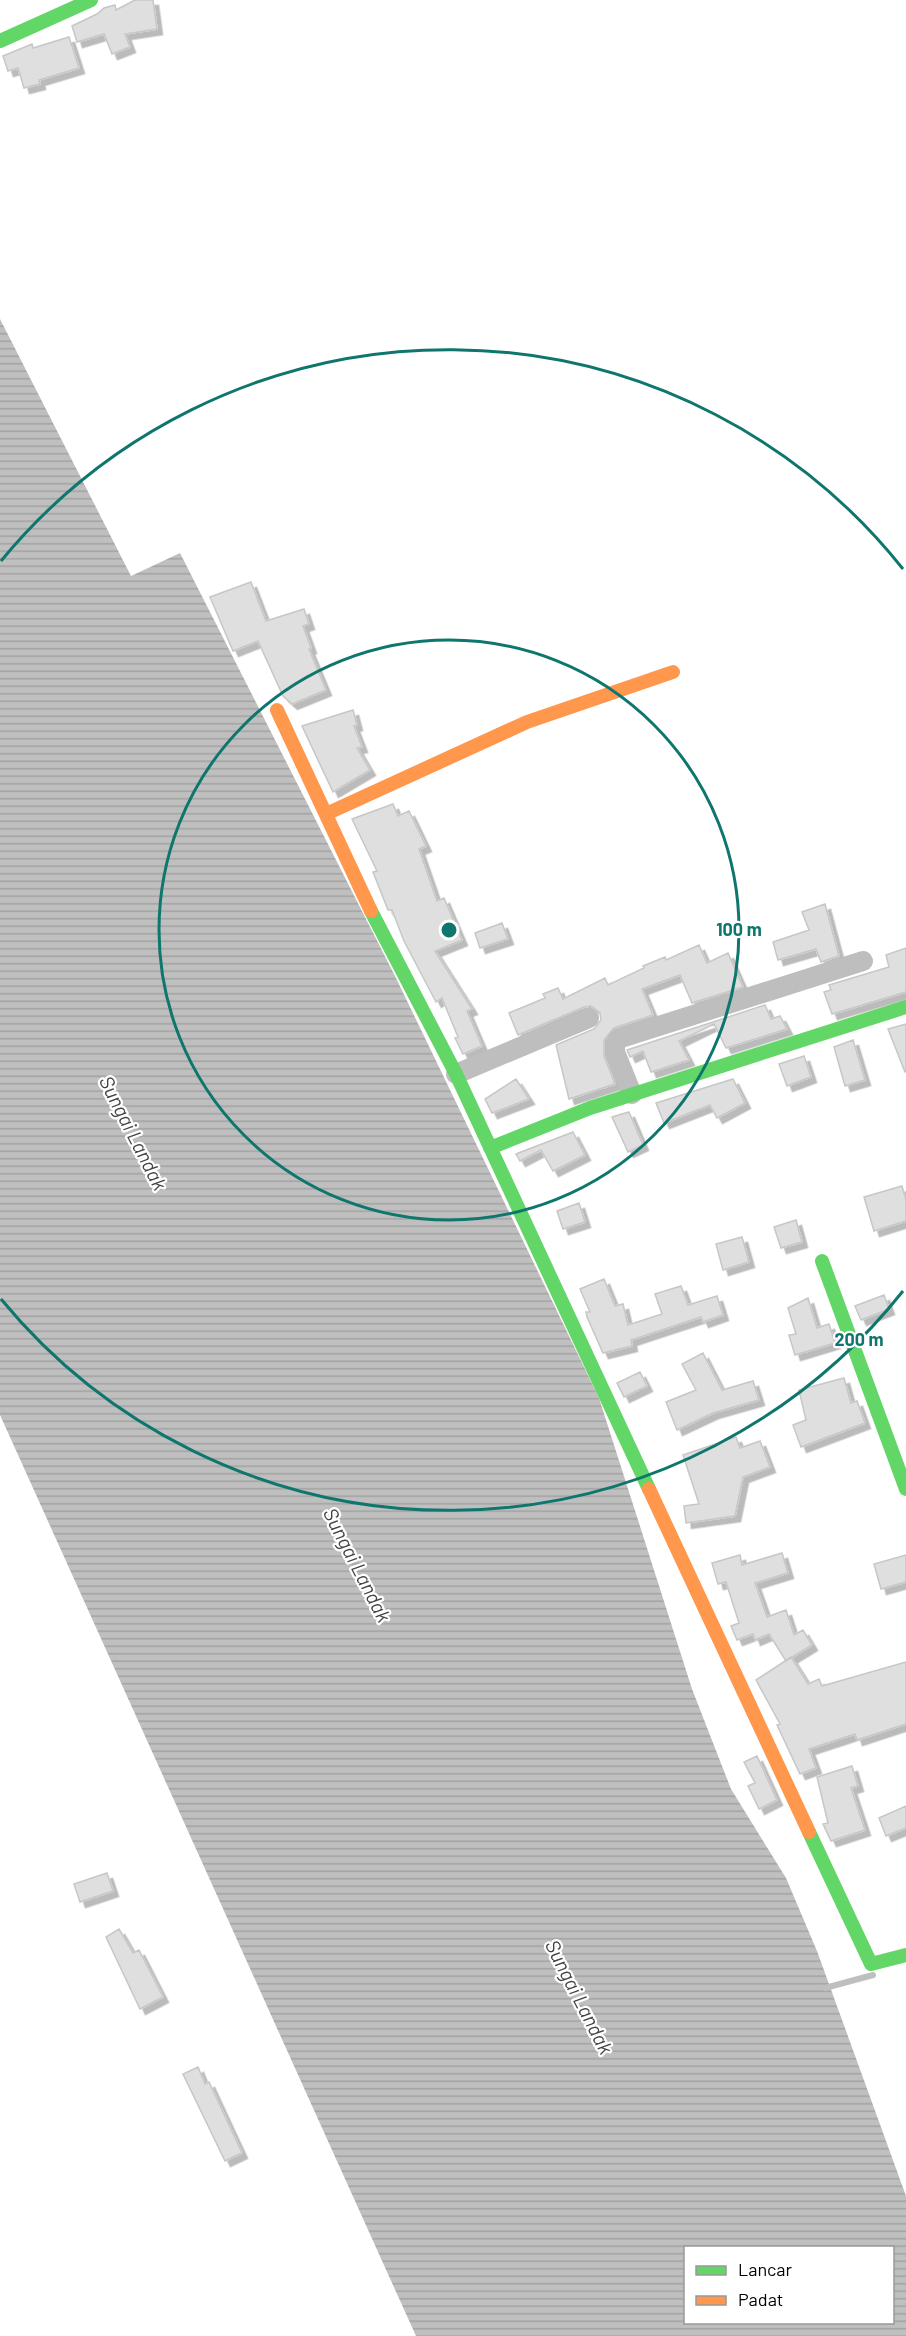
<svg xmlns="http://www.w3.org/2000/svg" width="906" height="2336" viewBox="0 0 906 2336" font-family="Barlow,sans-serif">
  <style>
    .water { fill: url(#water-rules); fill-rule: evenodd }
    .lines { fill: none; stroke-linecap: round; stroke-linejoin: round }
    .stream { stroke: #bfbfbf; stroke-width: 6 }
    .building { fill: #dfdfdf; stroke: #c7c7c7; stroke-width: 1.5; filter: url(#shadow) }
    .street { stroke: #bebebe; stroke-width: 20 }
    .fast { stroke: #63d668; stroke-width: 14 }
    .slow { stroke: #ff974d; stroke-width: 14 }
    .ring { fill: none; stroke: #0f766e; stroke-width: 3 }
    .labels { text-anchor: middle; stroke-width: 4.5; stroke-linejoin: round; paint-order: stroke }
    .water-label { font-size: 20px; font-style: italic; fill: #444; stroke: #fff }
    .centre { fill: #0f766e; stroke: #fff; stroke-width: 3 }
    .ring-label { font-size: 18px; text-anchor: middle; font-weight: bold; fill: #0f766e; stroke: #fff; stroke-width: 4.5; stroke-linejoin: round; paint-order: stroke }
  </style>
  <defs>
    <pattern id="water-rules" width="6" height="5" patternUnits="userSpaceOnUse" patternTransform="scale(1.5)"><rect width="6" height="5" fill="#bfbfbf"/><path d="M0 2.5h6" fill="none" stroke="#a2a2a2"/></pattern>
    <filter id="shadow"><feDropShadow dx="5.5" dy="5.5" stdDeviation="0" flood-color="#0004"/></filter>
  </defs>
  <rect width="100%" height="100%" fill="#fff"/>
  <path class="water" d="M0,319l131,257 49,-23 215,423 204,422 93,291 39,100 55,89 31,73 89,245v140h-490l-416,-921zM686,2248h206v74h-206z"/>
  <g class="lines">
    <path class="stream" d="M825,1988l48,-13"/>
  </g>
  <path class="building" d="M135,0h18l4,29 -32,5 5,13 -18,7 -8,-20 -27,8 -5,-16 25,-12 7,-6 11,-3 1,5z
    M69,37l10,31 -40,12 1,4 -16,4 -6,-20 -10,3 -5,-15 29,-12 1,4z
    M251,582l15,39 38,-12 5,15 -6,2 8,22 -2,1 17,41 -34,14 -9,-8 -25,-55 -25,10 -23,-54z
    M353,710l4,15 -3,1 8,21 -5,1 13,22 -37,22 -31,-66z
    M393,804l5,12 11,-5 17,35 -7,3 18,52 7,-3 18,42 -27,11 37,58 -5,2 15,35 -19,8 -8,-16 3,-1 -16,-39 -6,4 -32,-61 -12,-31h-4l-15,-38 4,-1 -25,-52z
    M825,904l14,52 -18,6 -5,-13 -38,11 -5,-18 36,-12 -7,-18z
    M502,923l6,16 -28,9 -5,-15z
    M699,945l8,18 21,-10 15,34 -51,16 -12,-28 -38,14 11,26 -39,13 -10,12v16l11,28 -46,15 -13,-54 38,-16 7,-9 -1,-7 -9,-7 -7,1 -66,28 -9,-22 36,-15 -2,-4 15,-6 5,11 42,-21 3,7 36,-17 -1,-2 22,-9 1,3z
    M906,948v44l-74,22 -8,-22 7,-2 -2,-5 60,-18 -3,-12z
    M765,1005l6,14 9,-3 7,13 -61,19 -12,-24 -35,17 10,19 -38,12 -8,-21 -13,6 -3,-7z
    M906,1024v47l-1,1 -17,-43z
    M853,1040l12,40 -20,6 -11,-39z
    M804,1056l7,21 -24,9 -8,-22z
    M516,1079l13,20 -37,14 -7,-14z
    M733,1079l12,24 -28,15 -7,-13 -46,18 -8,-20z
    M629,1112l14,33 -15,7 -16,-35z
    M573,1132l12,23 -32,16 -12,-21 -21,11 -4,-7z
    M902,1186l4,14v21l-32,10 -10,-34z
    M579,1203l6,19 -22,7 -6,-18z
    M796,1220l6,22 -21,6 -7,-21z
    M742,1237l7,25 -26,8 -7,-26z
    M604,1279l11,27 8,-2 5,21 34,-11 -7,-20 26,-8 7,19 29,-9 6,19 -20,7 -2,-5 -70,23 1,6 -29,7 -16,-36 -1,-5h4l-10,-23z
    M884,1295l5,14 -28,11 -6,-14z
    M808,1298l9,30 12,-4 6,19 -40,12 -6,-20 7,-1 -8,-26z
    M703,1353l19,37 31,-9 6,19 -46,13 -36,17 -11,-28 30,-12 -14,-26z
    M640,1372l7,14 -23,11 -7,-14z
    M844,1378l7,25 6,-2 8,22 -64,24 -8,-22 13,-5 -7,-30z
    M736,1437l4,11 20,-7 10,26 -27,10 -8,39 -49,7 -2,-17 15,-2 -16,-49z
    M782,1553l6,20 -33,10 12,34 19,-7 8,25 9,-5 9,15 -26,16 -17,-27 -14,6 -2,-6 -16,6 -6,-14 8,-3 -13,-41 -8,2 -6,-21 28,-8 2,10z
    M906,1555v27l-25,7 -7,-25z
    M791,1657l17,27 11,-5 3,7 84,-24v62l-49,16 -2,-6 -46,15 7,19 -16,6 -23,-49 3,-1 -24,-44z
    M757,1756l20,44 -18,9 -11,-23 7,-3 -11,-21z
    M852,1766l6,20 -7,2 14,42 -34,11 -8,-17 5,-1 -11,-46z
    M906,1806v22l-20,8 -7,-18z
    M107,1873l6,18 -33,11 -6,-18z
    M119,1929l14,24 6,-3 24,47 -23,12 -34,-72z
    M198,2067l7,17 4,-2 33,71 -17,8 -42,-87z"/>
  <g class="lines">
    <path class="street" d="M456,1074l133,-56
      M632,1094l-17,-42v-7l3,-6 245,-78"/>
    <path class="fast" d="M0,41l91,-41
      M371,911l85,163 193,415
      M490,1148l100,-40 316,-101
      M822,1261l84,228
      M809,1832l62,132 35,-9"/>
    <path class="slow" d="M277,710l94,201
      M326,814l201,-92 146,-50
      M649,1489l160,343"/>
  </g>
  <g class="ring">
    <circle cx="449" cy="930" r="290"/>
    <path d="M903 1291A580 580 0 0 1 1 1299M1 561A580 580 0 0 1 903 569"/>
  </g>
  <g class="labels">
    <g class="water-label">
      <text transform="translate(133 1133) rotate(63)" y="7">Sungai Landak</text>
      <text transform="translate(357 1565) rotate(63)" y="7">Sungai Landak</text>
      <text transform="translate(579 1997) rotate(63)" y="7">Sungai Landak</text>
    </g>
  </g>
  <circle cx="449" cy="930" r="9" class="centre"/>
  <g class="ring-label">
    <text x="739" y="936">100 m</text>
    <text x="859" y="1346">200 m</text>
  </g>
  <rect x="684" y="2246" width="210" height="78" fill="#ffffff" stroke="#999999" stroke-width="1.5"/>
  <rect x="696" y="2266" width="30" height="9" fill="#63d668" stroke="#999999" stroke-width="1.5"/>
  <text x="738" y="2276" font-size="18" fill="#000000">Lancar</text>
  <rect x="696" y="2296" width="30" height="9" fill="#ff974d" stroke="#999999" stroke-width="1.5"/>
  <text x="738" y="2306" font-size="18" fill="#000000">Padat</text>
</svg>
